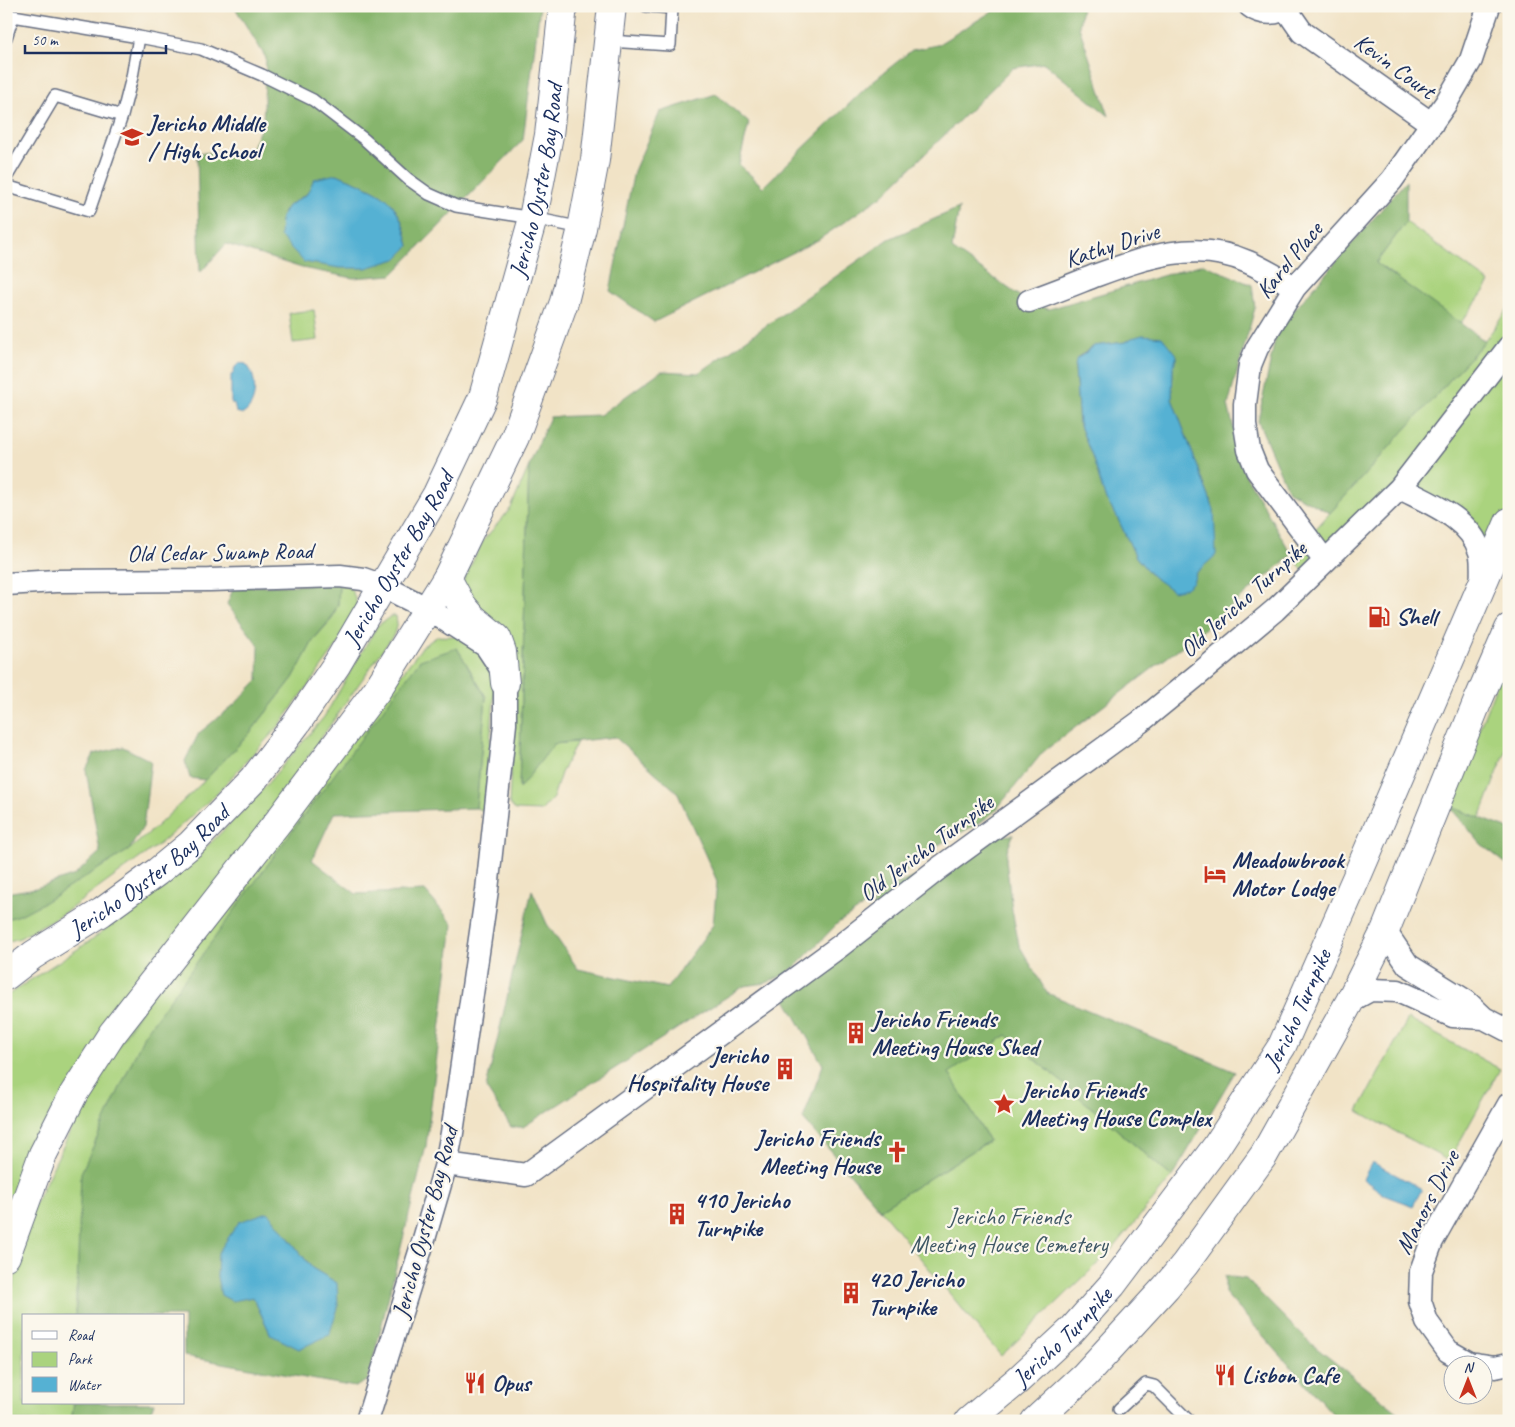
<svg xmlns="http://www.w3.org/2000/svg" width="1515" height="1427" viewBox="0 0 1515 1427" font-family="Caveat,sans-serif">
  <style>
    .green { fill: #aad37e; stroke: #62816e }
    .forest { fill: #87b56d; stroke: #517266; fill-rule: evenodd }
    .water { fill: #55b1d3; stroke: #387098 }
    .lines { fill: none; stroke-linecap: round; stroke-linejoin: round }
    .lane-casing { stroke: #666e82; stroke-width: 14 }
    .street-casing { stroke: #666e82; stroke-width: 25 }
    .primary-casing { stroke: #666e82; stroke-width: 30 }
    .lane { stroke: #fff; stroke-width: 11 }
    .street { stroke: #fff; stroke-width: 22 }
    .primary { stroke: #fff; stroke-width: 28 }
    .labels { text-anchor: middle; stroke-width: 4.5; stroke-linejoin: round; paint-order: stroke }
    .street-label { font-size: 24px; fill: #1b2f5e; stroke: #fbf7ec }
    .poi-label { font-size: 24px; font-weight: bold; fill: #1b2f5e; stroke: #fbf7ec; text-anchor: start }
    .park-label { font-size: 24px; fill: #3f5866; stroke: #fbf7ec }
  </style>
  <rect width="100%" height="100%" fill="#fbf7ec"/>
  <filter id="ink" filterUnits="userSpaceOnUse"><feTurbulence type="fractalNoise" baseFrequency=".02" numOctaves="2"/><feDisplacementMap in="SourceGraphic" scale="10" xChannelSelector="R" yChannelSelector="G"/><feConvolveMatrix kernelMatrix="1 2 1 2 8 2 1 2 1" color-interpolation-filters="sRGB"/></filter>
  <filter id="wash" filterUnits="userSpaceOnUse"><feTurbulence type="fractalNoise" baseFrequency=".0096" numOctaves="4" result="noise"/><feDisplacementMap in="SourceGraphic" scale="20" xChannelSelector="R" yChannelSelector="G"/><feGaussianBlur stdDeviation="1.12" result="paint"/><feColorMatrix in="noise" values="0 0 0 0 0 0 0 0 0 0 0 0 0 0 0 0 0 1.4 0 .05"/><feComposite in="paint" operator="in"/></filter>
  <g filter="url(#wash)">
    <rect width="100%" height="100%" fill="#f1e3c6"/>
    <path class="green" d="M1406,222l84,61 -30,41 -84,-61z
      M1509,307v210l-29,69 -15,-56 -64,-40 -92,89 -17,-24 193,-214z
      M314,310l4,30 -25,3 -4,-30z
      M529,466l-10,322 35,-44 23,-2 -16,31 -8,25 -12,13 -26,-1 -6,-7 6,-111 -54,-102 3,-11 19,-38 28,-33z
      M339,584l11,4c8,13 8,18 5,33l-76,105 -66,71 -51,45 -95,69 -47,27 -14,4v-23l14,-4 109,-65 28,-24 48,-46 44,-46 44,-56 21,-39 18,-20 6,-15z
      M391,616h5l1,7 -3,11 -129,184 -259,403v-225l81,-53 90,-67 73,-72 74,-87 53,-91z
      M438,636c7,1 17,-1 23,2 23,9 30,26 34,49l-11,124 -8,-3 10,-111 -29,-49 -313,387 -68,256v25h-52v87h50l-3,18h-65v-97l3,-23 24,-93 37,-76 53,-99 300,-387z
      M1509,653v89l-29,76 -31,-12z
      M1408,1019l92,50 -51,92 -91,-50z
      M1007,1035l165,142 -60,73 -111,106 -121,-147 109,-68 -41,-69z"/>
    <path class="forest" d="M234,6h306l-17,134 -131,135 -39,3 -51,-10 -76,-24 -26,29 -3,-120 53,-1 13,-29 3,-65zM337,174c15,7 43,16 53,28 11,12 15,28 19,44l-128,-29 7,-11z
      M1001,6h81l-3,21 30,89 -65,-53 -31,5 -131,128 -64,44 -164,82 -44,-31 24,-120 26,-59 56,-18 33,29 -10,41 24,23 110,-106 39,-31 25,-5z
      M1406,181v41l-30,41 109,78 -155,172 -42,-22 -30,-70 19,-91z
      M959,208l-7,41 79,55 18,5 154,-45 49,21 3,23 -27,97 17,69 47,81 -89,75 -160,122 -48,59 -14,11 -43,23 -27,22 -22,20 31,-12 76,-39 17,-1 -6,16 -1,9 6,50 7,35 28,48 188,79 -63,105 -165,-142 -58,38 40,68 -109,68 -77,-90 20,-54 -38,-67 86,-85 4,-14 -37,24 -41,42 -11,9 -20,9 -22,3 -221,141h-12l-25,-39 46,-198 15,34 31,45 89,19 46,-63 4,-44 -40,-89 -62,-55 -61,7 -35,45 10,-323 21,-49 50,-2 61,-44 38,2 190,-134zM1132,338l41,29 -1,32 42,111 -10,55 -8,8 -3,9 -41,-6 -16,-19 -20,-42 -10,-15 -13,-41 -14,-36 -4,-55 5,-12 14,-10 32,-4z
      M339,584l-1,20 -7,15 -17,20 -21,39 -44,56 -44,46 -15,-2 -5,-17 14,-28 36,-29 23,-24 1,-34 -32,-42 7,-17z
      M457,648l29,49 -10,111 -142,5 -22,47 44,34 69,-3 28,33 -27,222 -58,234 -13,7 -171,-31v-40h-108l5,-143 63,-138 140,-193 136,-182zM268,1212l44,56 25,15 -66,52 -18,-38z
      M123,747l28,14 -8,66 -14,23 -84,52 -25,13 -14,4v-26l30,-5 39,-13 25,-23 -14,-82 8,-16z
      M1449,806l60,23v37l-28,-22z
      M1225,1276l21,3 63,63 100,79h-70l-114,-128z
      M74,1403h80l-3,7 -2,11h-78z"/>
    <path class="water" d="M337,174c15,7 43,16 53,28 11,12 15,28 19,44l-13,13 -30,9h-26l-36,-6 -24,-26 1,-19 7,-11 19,-12 7,-15z
      M1143,335l19,2 15,19 -4,11 -1,32 42,111 2,45 -20,18 -3,9 -7,6 -13,3 -21,-15 -16,-19 -20,-42 -10,-15 -13,-41 -14,-36 -4,-55 1,-8 18,-14 32,-4 6,-4z
      M240,363l6,1c12,12 12,41 -3,50l-7,-2 -2,-8 -3,-1v-28l2,-1 2,-7z
      M1372,1162l50,27 -9,17 -27,-10 -23,-17z
      M268,1212l44,56 25,15 1,25 -9,27 -30,14 -28,-14 -18,-38 -21,4 -11,-6 -4,-18 1,-24 21,-31z"/>
  </g>
  <g filter="url(#ink)">
    <g class="lines">
      <g class="lane-casing">
        <path id="lane" d="M6,13l7,3 126,21 62,12 61,26 51,25 51,39 44,40 21,15 27,12 77,12 49,10
          M6,38l7,-22
          M609,41l61,4 2,-37 -26,-2
          M6,178l49,-82 67,20
          M6,186l83,25 33,-95 10,-39 7,-40
          M1119,1409l27,-25 8,2 35,35"/>
      </g>
      <g class="street-casing">
        <path id="street" d="M1250,6c11,9 28,9 39,0
          M1286,9l16,23 130,92
          M1029,301c23,-8 45,-17 68,-26 49,-18 100,-36 151,-13 16,7 32,17 47,25
          M1400,488c29,15 70,30 80,64 3,9 1,21 2,31
          M1325,561l-68,-91 -8,-20 -4,-25v-21l5,-39 7,-17 38,-61 97,-107 54,-77 25,-43 18,-54
          M6,584l50,-3 153,-1 131,-4 23,3 20,7 45,23 58,37 14,21 5,16v41l-18,166 -35,243 -6,31 -22,75 -57,182
          M1350,1001l20,-11 28,1 55,25 31,2 -18,-17 -58,-36 -23,-34
          M1484,1018l25,13
          M446,1164l80,11 314,-229 98,-77 202,-147 60,-49 75,-63 125,-122 109,-141
          M1476,1364h-5l-23,-13 -21,-29 -7,-21 1,-30 11,-30 77,-137
          M1482,1365l13,2 14,-3"/>
      </g>
      <g class="primary-casing">
        <g id="primary">
          <path d="M447,578l14,26 12,14 24,20 5,14 3,31"/>
          <path id="s1" d="M6,976l27,-21 69,-43 55,-40 34,-28 62,-64 43,-56 41,-60 100,-170 46,-97 50,-179 16,-83 14,-129"/>
          <path d="M6,1256l37,-102 31,-61 38,-59 169,-216 96,-128 70,-112 68,-141 49,-135 18,-74 13,-68 17,-154"/>
          <path id="s2" d="M969,1421l49,-41 54,-50 40,-45 104,-138 66,-101 76,-172 151,-352"/>
          <path d="M1035,1421l50,-46 81,-88 19,-23 79,-109 86,-154 35,-70 92,-228 32,-74"/>
        </g>
      </g>
      <use href="#lane" class="lane"/>
      <use href="#street" class="street"/>
      <use href="#primary" class="primary"/>
    </g>
  </g>
  <defs>
    <g id="school-bare" transform="scale(1.725)"><path d="M0-5L7-2L0 1L-7-2ZM-4 1L0 2.5L4 1V4Q0 6-4 4Z" fill="#c8321e" stroke="#fbf7ec" stroke-width="2.5" paint-order="stroke"/></g>
    <g id="fuel-bare" transform="scale(1.725)"><path d="M-5.5-6h7V0h2V4h1.3V-2.5L3-4.5l.8-.8L6-3V5H2.5V1h-1V6h-7ZM-4.2-4.7v3.2H.2V-4.7Z" fill="#c8321e" stroke="#fbf7ec" stroke-width="2.5" paint-order="stroke"/></g>
    <g id="hotel-bare" transform="scale(1.725)"><path d="M-6-4.5h1.5V1H6V5H4.5V3h-9V5H-6ZM-4 0a1.8 1.8 0 1 1 3.6 0ZM.5 0V-2.5h3Q6-2.5 6 0Z" fill="#c8321e" stroke="#fbf7ec" stroke-width="2.5" paint-order="stroke"/></g>
    <g id="building-bare" transform="scale(1.725)"><path d="M-4-6H4V6H1V3H-1V6H-4ZM-2.5-4.3h1.7v1.8h-1.7ZM.8-4.3h1.7v1.8H.8ZM-2.5-1h1.7V.8h-1.7ZM.8-1h1.7V.8H.8Z" fill="#c8321e" stroke="#fbf7ec" stroke-width="2.5" paint-order="stroke"/></g>
    <g id="sight-bare" transform="scale(1.725)"><path d="M0-6L1.8-2.2L6-1.7L2.9 1.2L3.7 5.4L0 3.3L-3.7 5.4L-2.9 1.2L-6-1.7L-1.8-2.2Z" fill="#c8321e" stroke="#fbf7ec" stroke-width="2.5" paint-order="stroke"/></g>
    <g id="church-bare" transform="scale(1.725)"><path d="M-1.2-6h2.4v3.5h3.3v2.4h-3.3V6h-2.4V-.1h-3.3v-2.4h3.3Z" fill="#c8321e" stroke="#fbf7ec" stroke-width="2.5" paint-order="stroke"/></g>
    <g id="restaurant-bare" transform="scale(1.725)"><path d="M-5-6h1v4h1v-4h1v4h1v-4h1v5L-1.5 .5V6h-2V.5L-5-1ZM5-6V6H3V1.5H1.5Q1.5-4 5-6Z" fill="#c8321e" stroke="#fbf7ec" stroke-width="2.5" paint-order="stroke"/></g>
  </defs>
  <g fill-rule="evenodd">
    <use href="#school-bare" x="132" y="137"/>
    <use href="#fuel-bare" x="1379" y="617"/>
    <use href="#hotel-bare" x="1215" y="874"/>
    <use href="#building-bare" x="856" y="1033"/>
    <use href="#building-bare" x="785" y="1069"/>
    <use href="#sight-bare" x="1004" y="1104"/>
    <use href="#church-bare" x="897" y="1152"/>
    <use href="#building-bare" x="677" y="1214"/>
    <use href="#building-bare" x="851" y="1293"/>
    <use href="#restaurant-bare" x="1225" y="1375"/>
    <use href="#restaurant-bare" x="475" y="1383"/>
  </g>
  <g class="labels">
    <g class="street-label">
      <text transform="translate(1395 66) rotate(36)" y="8">Kevin Court</text>
      <text dy="8" stroke="none"><textPath href="#s1" startOffset="988">Jericho Oyster Bay Road</textPath></text>
      <text transform="translate(1112 245) rotate(-18)" y="8">Kathy Drive</text>
      <text transform="translate(1289 260) rotate(-51)" y="8">Karol Place</text>
      <text transform="translate(220 552) rotate(-1)" y="8">Old Cedar Swamp Road</text>
      <text dy="8" stroke="none"><textPath href="#s1" startOffset="582">Jericho Oyster Bay Road</textPath></text>
      <text transform="translate(1243 599) rotate(-42)" y="8">Old Jericho Turnpike</text>
      <text transform="translate(926 848) rotate(-37)" y="8">Old Jericho Turnpike</text>
      <text dy="8" stroke="none"><textPath href="#s1" startOffset="178">Jericho Oyster Bay Road</textPath></text>
      <text dy="8" stroke="none"><textPath href="#s2" startOffset="531">Jericho Turnpike</textPath></text>
      <text transform="translate(1427 1202) rotate(-63)" y="8">Manors Drive</text>
      <text transform="translate(425 1222) rotate(-75)" y="8">Jericho Oyster Bay Road</text>
      <text dy="8" stroke="none"><textPath href="#s2" startOffset="126">Jericho Turnpike</textPath></text>
    </g>
    <g class="poi-label">
      <text x="148" y="131">Jericho Middle<tspan x="148" dy="28">/ High School</tspan></text>
      <text x="1396" y="625">Shell</text>
      <text x="1232" y="868">Meadowbrook<tspan x="1232" dy="28">Motor Lodge</tspan></text>
      <text x="872" y="1027">Jericho Friends<tspan x="872" dy="28">Meeting House Shed</tspan></text>
      <text x="768" y="1063" text-anchor="end">Jericho<tspan x="768" dy="28">Hospitality House</tspan></text>
      <text x="1021" y="1098">Jericho Friends<tspan x="1021" dy="28">Meeting House Complex</tspan></text>
      <text x="880" y="1146" text-anchor="end">Jericho Friends<tspan x="880" dy="28">Meeting House</tspan></text>
      <text x="694" y="1208">410 Jericho<tspan x="694" dy="28">Turnpike</tspan></text>
      <text x="868" y="1287">420 Jericho<tspan x="868" dy="28">Turnpike</tspan></text>
      <text x="1242" y="1383">Lisbon Cafe</text>
      <text x="492" y="1391">Opus</text>
    </g>
    <g class="park-label">
      <text x="1009" y="1224">Jericho Friends<tspan x="1009" dy="28">Meeting House Cemetery</tspan></text>
    </g>
  </g>
  <rect width="1515" height="1427" fill="none" stroke="#fbf7ec" stroke-width="25"/>
  <rect x="22" y="1314" width="162" height="90" fill="#fbf7ec" stroke="#a1a7b3"/>
  <rect x="32" y="1331" width="25" height="8" fill="#ffffff" stroke="#a1a7b3"/>
  <text x="68" y="1340" font-size="15" fill="#1b2f5e">Road</text>
  <rect x="32" y="1352" width="25" height="15" fill="#aad37e" stroke="#a1a7b3"/>
  <text x="68" y="1364" font-size="15" fill="#1b2f5e">Park</text>
  <rect x="32" y="1377" width="25" height="15" fill="#55b1d3" stroke="#a1a7b3"/>
  <text x="68" y="1390" font-size="15" fill="#1b2f5e">Water</text>
  <g transform="translate(1468 1380)"><circle r="24" fill="#fbf7ec" stroke="#a1a7b3"/>
  <path d="M0-4L9 19L0 12L-9 19Z" fill="#c8321e"/>
  <text y="-8" font-size="14" font-weight="bold" text-anchor="middle" fill="#1b2f5e">N</text>
  </g>
  <path d="M25 45v8h141v-8" fill="none" stroke="#1b2f5e" stroke-width="2.5"/>
  <text x="32" y="45" font-size="15" fill="#1b2f5e" stroke="#fbf7ec" stroke-width="4" paint-order="stroke">50 m</text>
</svg>
